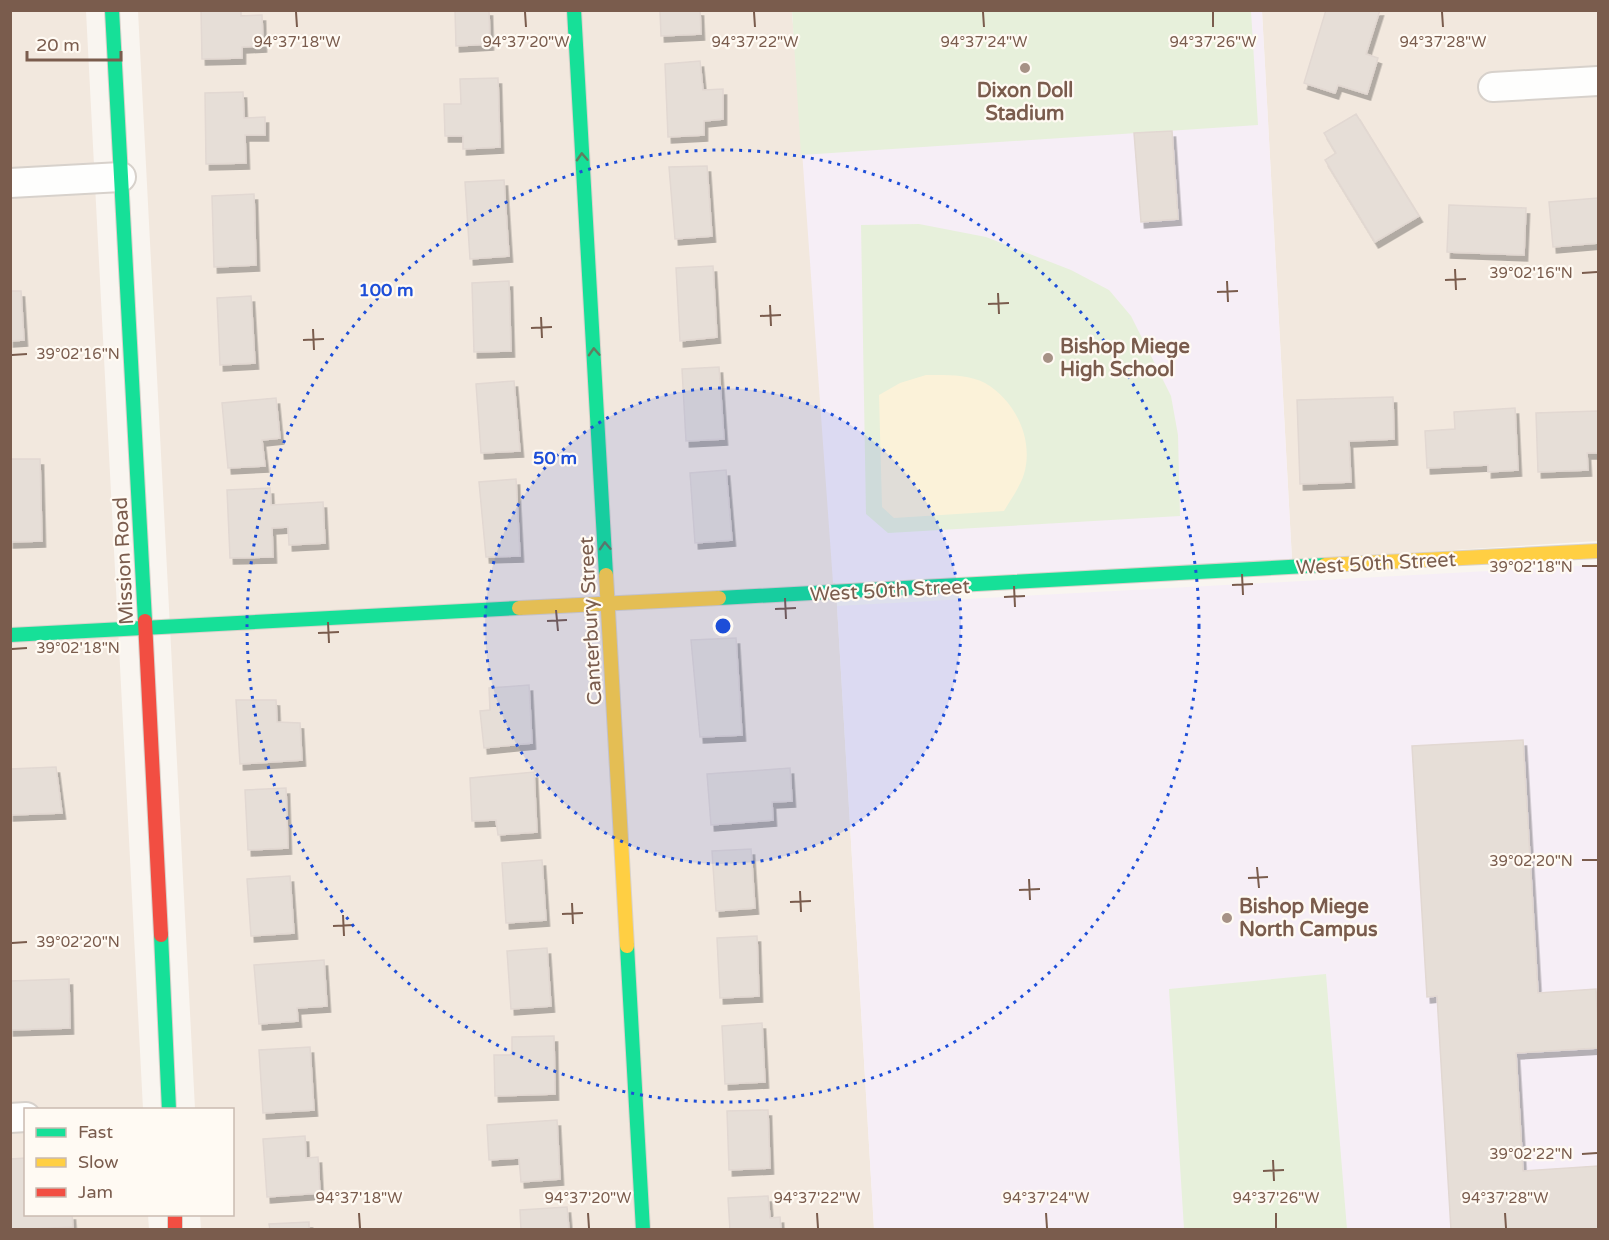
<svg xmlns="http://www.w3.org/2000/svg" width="1609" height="1240" viewBox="0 0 1609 1240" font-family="'Varela Round',sans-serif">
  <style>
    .residential { fill: #f2e8de }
    .education { fill: #f6eef6 }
    .green { fill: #e7f0db }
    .sand { fill: #fbf2d9 }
    .building { fill: #e6ded7; stroke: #e2d8d2; stroke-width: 1.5; filter: url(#shadow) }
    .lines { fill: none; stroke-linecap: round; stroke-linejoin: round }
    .street-casing { stroke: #d7d1cb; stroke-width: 32 }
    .fast-casing { stroke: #d9d2cb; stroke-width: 16 }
    .slow-casing { stroke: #d9d2cb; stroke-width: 16 }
    .jam-casing { stroke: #d9d2cb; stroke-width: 16 }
    .street { stroke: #fefefd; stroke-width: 28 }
    .fast { stroke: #16e098; stroke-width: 14 }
    .slow { stroke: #ffcf43; stroke-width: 14 }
    .jam { stroke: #f24e42; stroke-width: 14 }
    .oneway { stroke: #617d60 }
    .ticks { fill: none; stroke: #7a5c4d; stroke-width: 2 }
    .ring { fill: none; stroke: #1d4ed8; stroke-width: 3; stroke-dasharray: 3 6 }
    .poi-dot { fill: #a69286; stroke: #fffaf3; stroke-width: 2 }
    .labels { text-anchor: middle; stroke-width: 4.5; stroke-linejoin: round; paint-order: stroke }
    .poi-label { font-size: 20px; font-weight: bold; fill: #7a5c4d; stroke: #fffaf3; text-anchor: start }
    .street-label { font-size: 20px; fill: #7a5c4d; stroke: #fffaf3 }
    .ticks-label { font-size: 15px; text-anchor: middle; fill: #7a5c4d; stroke: #fffaf3; stroke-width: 4.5; stroke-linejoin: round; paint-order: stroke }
    .centre { fill: #1d4ed8; stroke: #fffaf3; stroke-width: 3 }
    .ring-label { font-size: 18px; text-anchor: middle; font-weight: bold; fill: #1d4ed8; stroke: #fffaf3; stroke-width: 4.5; stroke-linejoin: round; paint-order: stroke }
  </style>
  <defs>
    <filter id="shadow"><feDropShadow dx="3.5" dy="6" stdDeviation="0" flood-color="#0004"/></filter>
  </defs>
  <rect width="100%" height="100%" fill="#f9f5f0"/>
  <path class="residential" d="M10,11h76l57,1098 -117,1v104l122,1 1,14h-138z
    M138,11h654l45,595 37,623h-673l-1,-14 32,-1v-104l-37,-1z
    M1262,11h336v530l-306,19z"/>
  <path class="education" d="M792,11h470l30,549 -459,23z
    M1598,565v664h-724l-37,-623z"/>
  <path class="green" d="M792,11h459l7,114 -457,30z
    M919,224l67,13 85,33 38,20 22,26 40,80 7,39 2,81 -292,17 -22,-19 -5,-289z
    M1326,974l21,255h-163l-15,-240z"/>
  <path class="sand" d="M926,375c19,0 42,-1 59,8 31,18 49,57 39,91 -4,13 -13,25 -20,37l-110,7 -12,-11 -3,-112 21,-12z"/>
  <path class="building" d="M201,10h40v6l21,-1 1,31 -21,1v11l-40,1z
    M455,10h34l1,34 -34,2z
    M660,10h40l1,24 -40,2z
    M1326,10h54l-14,44 12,4 -11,36 -29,-9 -3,8 -31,-10z
    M700,61l3,29 20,-1v30l-19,2v14l-36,2 -3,-73z
    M498,78l2,69 -37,2v-13h-18l-1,-32h17l-1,-25z
    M243,92l1,26 21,-1v18h-20l1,28 -40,1 -1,-71z
    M1356,114l63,102 -44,26 -50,-82 11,-7 -12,-20z
    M1172,131l6,88 -37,3 -7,-89z
    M707,166l5,70 -37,3 -6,-72z
    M504,180l5,76 -39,3 -5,-77z
    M254,194l2,71 -42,2 -2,-71z
    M1598,198v45l-45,4 -4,-45z
    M1449,205l77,3 -2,47 -77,-3z
    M713,266l4,71 -37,4 -4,-73z
    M509,281l2,70 -37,1 -2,-69z
    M10,291h11l3,49 -14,1z
    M251,296l4,67 -35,2 -3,-67z
    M719,367l5,72 -38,2 -4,-72z
    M514,381l6,70 -39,2 -5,-69z
    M1393,397l1,42 -45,2 2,41 -51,2 -3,-84z
    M276,398l4,40 -18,2 3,26 -37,2 -6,-65z
    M1515,408l3,62 -30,2v-7l-61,3 -2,-37 30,-2 -1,-17z
    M1598,411v42h-11l1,17 -50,2 -2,-59z
    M10,459h30l2,82 -32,1z
    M726,470l6,70 -37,3 -5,-70z
    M516,479l4,77 -34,1 -7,-75z
    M270,488l1,17 52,-3 2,41 -36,2 -1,-18 -16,1 1,29 -43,1 -3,-68z
    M736,638l6,97 -42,2 -9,-97z
    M529,685l3,58 -48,5 -4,-37 10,-1 -1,-22z
    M236,700h40l1,22 23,1 2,37 -62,4z
    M1523,740l15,253 58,-4 2,36v23l-82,5 7,118 75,-5v64h-147l-14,-234 -10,1 -15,-251z
    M56,767l6,46 -52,2v-46z
    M790,768l2,33 -20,1 1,18 -62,5 -4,-51z
    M534,772l3,60 -39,3 -2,-15 -24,1 -2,-43z
    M286,788l2,60 -40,2 -3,-60z
    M751,849l4,59 -39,3 -4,-60z
    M542,860l4,60 -40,3 -4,-60z
    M290,876l4,57 -43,3 -4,-57z
    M757,936l2,60 -39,2 -3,-60z
    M547,948l4,58 -40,3 -4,-58z
    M324,960l3,46 -30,2 1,13 -39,3 -5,-59z
    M69,979l1,49 -60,2v-49z
    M762,1023l3,59 -40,2 -3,-58z
    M554,1036l1,58 -60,2 -1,-41h18v-18z
    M310,1047l4,63 -51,3 -4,-63z
    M768,1110l2,58 -41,2 -2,-59z
    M557,1120l3,59 -39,3 -2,-24 -30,2 -2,-35z
    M305,1136l1,22 12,-1 2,36 -53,4 -4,-58z
    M26,1158v56h46l1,13 -63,3v-71z
    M768,1196l2,22 10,-1 1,13h-51l-2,-32z
    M567,1207l2,23h-48l-1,-20z
    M309,1222v8h-39l-1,-6z"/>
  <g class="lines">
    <g class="street-casing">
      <path id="street" d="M1493,87l105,-6
        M10,183l111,-6
        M10,1118l16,-1"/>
    </g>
    <g class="fast-casing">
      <path id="fast" d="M112,10l33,611
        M574,10l32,565
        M719,598l606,-33
        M10,635l509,-27
        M161,935l8,175
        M627,946l16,284"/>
    </g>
    <g class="slow-casing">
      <path id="slow" d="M1325,565l273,-14
        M606,575l21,371
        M519,608l200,-10"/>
    </g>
    <g class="jam-casing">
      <path id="jam" d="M145,621l16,314
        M175,1214v16"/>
    </g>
    <use href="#street" class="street"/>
    <use href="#fast" class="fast"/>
    <use href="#slow" class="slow"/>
    <use href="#jam" class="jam"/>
  </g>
  <defs><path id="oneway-chevron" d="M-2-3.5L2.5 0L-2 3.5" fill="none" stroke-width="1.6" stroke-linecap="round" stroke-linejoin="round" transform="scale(1.5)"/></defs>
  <g class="oneway">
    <use href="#oneway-chevron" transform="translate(582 157) rotate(-93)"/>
    <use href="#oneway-chevron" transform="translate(594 352) rotate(-93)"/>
    <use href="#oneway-chevron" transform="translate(605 546) rotate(-93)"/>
  </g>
  <path class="ticks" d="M296,12l1,15M525,12l1,15M754,12l1,15M983,12l1,15M1213,12v15M1442,12l1,15M1455,269l1,21M1582,273l15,-1M1445,280l21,-1M1227,281l1,21M1217,292l21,-1M998,293l1,21M988,304l21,-1M770,305l1,21M760,316l21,-1M541,317l1,21M531,328l21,-1M313,329l1,21M303,340l21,-1M12,355l15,-1M1582,566h15M1242,574l1,21M1232,585l21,-1M1014,586l1,21M1004,597l21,-1M785,598l1,21M775,609l21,-1M556,610l2,21M547,621l20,-1M328,622l1,21M318,633l21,-1M12,649l15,-1M1582,860h15M1257,867l2,21M1248,878l20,-1M1029,879l1,21M1019,890l21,-1M800,891l1,21M790,902l21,-1M572,903l1,21M562,914l21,-1M343,915l1,21M333,926l21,-1M12,943l15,-1M1582,1154l15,-1M1273,1160l1,21M1263,1171l21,-1M359,1213l1,15M588,1213l1,15M817,1213l1,15M1046,1213l1,15M1276,1213v15M1505,1213l1,15"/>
  <circle cx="723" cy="626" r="238" fill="#1d4ed8" fill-opacity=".12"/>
  <g class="ring">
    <circle cx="723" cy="626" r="238"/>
    <circle cx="723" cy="626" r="476"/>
  </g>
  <g class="poi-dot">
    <circle cx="1025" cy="68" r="6"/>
    <circle cx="1048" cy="358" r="6"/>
    <circle cx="1227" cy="918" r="6"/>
  </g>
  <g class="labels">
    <g class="poi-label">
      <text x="1025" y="97" text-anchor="middle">Dixon Doll<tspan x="1025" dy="23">Stadium</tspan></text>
      <text x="1060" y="353">Bishop Miege<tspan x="1060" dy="23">High School</tspan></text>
      <text x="1239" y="913">Bishop Miege<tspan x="1239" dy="23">North Campus</tspan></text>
    </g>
    <g class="street-label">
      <text transform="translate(123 561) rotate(-93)" y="7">Mission Road</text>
      <text transform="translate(1376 563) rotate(-3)" y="7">West 50th Street</text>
      <text transform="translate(890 590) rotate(-3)" y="7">West 50th Street</text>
      <text transform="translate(590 621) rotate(-93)" y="7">Canterbury Street</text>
    </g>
  </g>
  <g class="ticks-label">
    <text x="297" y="47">94°37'18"W</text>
    <text x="526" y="47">94°37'20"W</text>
    <text x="755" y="47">94°37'22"W</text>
    <text x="984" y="47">94°37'24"W</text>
    <text x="1213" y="47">94°37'26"W</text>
    <text x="1443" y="47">94°37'28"W</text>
    <text x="1531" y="278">39°02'16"N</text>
    <text x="78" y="359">39°02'16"N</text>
    <text x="1531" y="572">39°02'18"N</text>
    <text x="78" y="653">39°02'18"N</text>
    <text x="1531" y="866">39°02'20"N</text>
    <text x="78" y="947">39°02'20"N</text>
    <text x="1531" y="1159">39°02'22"N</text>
    <text x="359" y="1203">94°37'18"W</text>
    <text x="588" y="1203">94°37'20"W</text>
    <text x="817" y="1203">94°37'22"W</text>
    <text x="1046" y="1203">94°37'24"W</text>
    <text x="1276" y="1203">94°37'26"W</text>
    <text x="1505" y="1203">94°37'28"W</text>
  </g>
  <circle cx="723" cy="626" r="9" class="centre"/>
  <g class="ring-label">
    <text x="386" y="296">100 m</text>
    <text x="555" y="464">50 m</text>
  </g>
  <rect width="1609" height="1240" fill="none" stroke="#7a5c4d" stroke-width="24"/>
  <rect x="24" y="1108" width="210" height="108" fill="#fffaf3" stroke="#cabbb1" stroke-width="1.5"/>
  <rect x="36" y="1128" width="30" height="9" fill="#16e098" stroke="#cabbb1" stroke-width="1.5"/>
  <text x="78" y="1138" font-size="18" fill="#7a5c4d">Fast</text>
  <rect x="36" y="1158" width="30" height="9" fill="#ffcf43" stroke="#cabbb1" stroke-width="1.5"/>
  <text x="78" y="1168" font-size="18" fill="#7a5c4d">Slow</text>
  <rect x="36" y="1188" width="30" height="9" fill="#f24e42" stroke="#cabbb1" stroke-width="1.5"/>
  <text x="78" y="1198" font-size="18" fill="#7a5c4d">Jam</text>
  <path d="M27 51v9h94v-9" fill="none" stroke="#7a5c4d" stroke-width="3"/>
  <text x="36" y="51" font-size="18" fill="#7a5c4d" stroke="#fffaf3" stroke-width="4.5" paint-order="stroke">20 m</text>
</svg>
